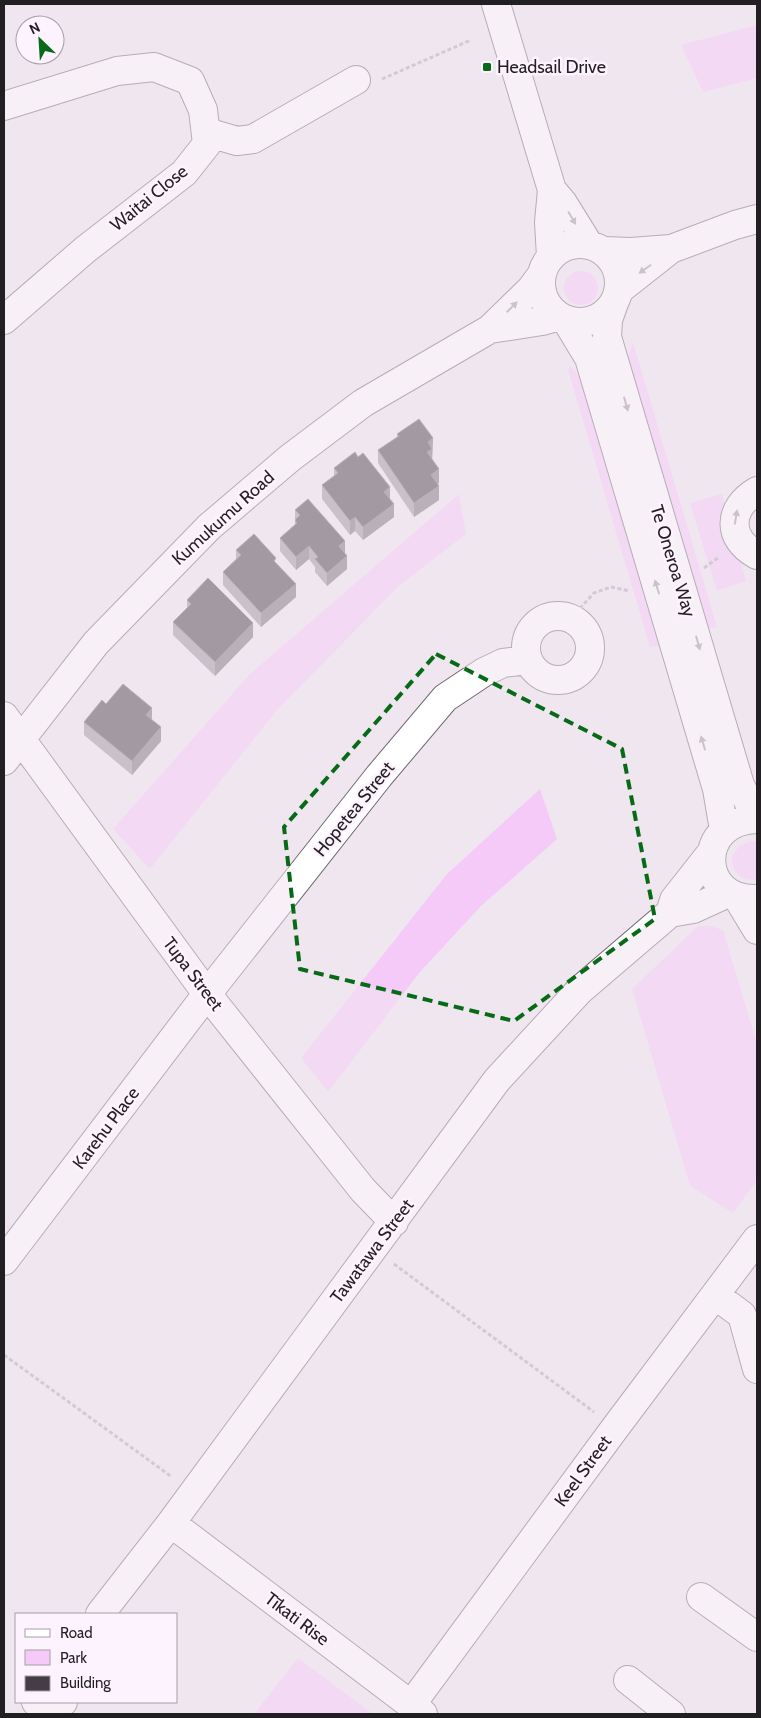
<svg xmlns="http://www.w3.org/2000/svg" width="761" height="1718" viewBox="0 0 761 1718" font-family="Cabin,sans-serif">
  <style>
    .green { fill: #f5caf8 }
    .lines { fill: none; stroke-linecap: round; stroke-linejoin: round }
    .minor-casing { stroke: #706871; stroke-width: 30 }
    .path { stroke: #b0a8b0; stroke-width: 3; stroke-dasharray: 4 2.5; stroke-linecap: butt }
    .minor { stroke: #fff; stroke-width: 28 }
    .wall { fill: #9a929a }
    .shaded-wall { fill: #787078 }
    .building { fill: #443d45; stroke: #787078 }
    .oneway { fill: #9c9a9c }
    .marked { fill: none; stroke: #066a16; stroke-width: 4; stroke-dasharray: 10 6; stroke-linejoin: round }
    .poi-dot { fill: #066a16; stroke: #fdf3fe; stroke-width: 2 }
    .labels { text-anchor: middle; stroke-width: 5; stroke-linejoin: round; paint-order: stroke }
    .poi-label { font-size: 18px; fill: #221f22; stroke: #fdf3fe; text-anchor: start }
    .street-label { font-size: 18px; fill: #221f22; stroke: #fdf3fe }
  </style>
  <rect width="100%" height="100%" fill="#f0e6f0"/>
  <path class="green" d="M757,25v53l-54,14 -22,-47z
    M564 288a17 17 0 1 1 34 0a17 17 0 1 1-34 0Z
    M633,342l84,285 -7,1 -4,-4 -78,-266z
    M570,366l11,12 79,268 -10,1 -82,-277z
    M459,494l7,40 -66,51 -122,124 -128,160 -37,-40 137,-155z
    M722,494l24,87 -29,10 -27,-88z
    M540,789l17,50 -76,67 -61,66 -92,120 -27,-34 146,-184z
    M751,841l6,1v37c-15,4 -25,-7 -25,-22l7,-11z
    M698,926h12l13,4 34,114v136l-24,33 -43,-27 -58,-197z
    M298,1658l75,56h-119z"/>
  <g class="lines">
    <g class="minor-casing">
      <path id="minor" d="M496,4l56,186
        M4,106l113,-35 37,-4 36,14 13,29 4,34 -23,29 -98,76 -82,71
        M206,132l31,9 16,-2 103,-59
        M541 283a39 39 0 1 1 78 0a39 39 0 1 1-78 0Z
        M671,249l64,-24 22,-6
        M603,251l28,1 40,-3 -52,41
        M551,257l-2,-35 3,-32 11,13 26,42
        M542,274l-11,15 -41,40 52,-8 17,-5
        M615,300l-7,20 -1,17 133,448 17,34c-62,1 -60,83 0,80
        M566,320l23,38 128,431 7,41
        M757,491c-29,17 -31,47 0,64
        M526 648a32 32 0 1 1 64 0a32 32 0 1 1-64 0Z
        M4,716l203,278 156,196 31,32
        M4,761l92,-118 113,-116 81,-69 73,-55 127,-74
        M711,853l-37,47 -4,13 23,-4 35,-16
        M737,897l20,33
        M4,1261l203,-267 172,-218 66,-78 39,-26 19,-9 24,-3
        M715,1295l27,20 15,54
        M171,1523l252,191
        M701,1597l56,40
        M100,1614l71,-91 326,-443 83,-90 90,-77
        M628,1680l43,34
        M36,1702c9,5 18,6 27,0
        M411,1705l204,-277 142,-189"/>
    </g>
    <path class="path" d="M382,79l89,-39
      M704,568l15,-11
      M571,618l23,-25 17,-6 19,4
      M394,1264l200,148
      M4,1355l168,122"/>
    <use href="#minor" class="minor"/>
  </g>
  <path class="wall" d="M397,434l36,4 -1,22 7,23 -2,1 2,16 -25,17 -36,-54v-13l19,-13z
    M334,468l60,49 -31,23 -8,-9 -5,4 -28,-36v-14l12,-9z
    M295,510l50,43 2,16 -20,17 -12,-14v-5l-6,-8 -13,11 -16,-19v-13l15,-13z
    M236,550l40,13 20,34 -35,30 -38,-42v-13l13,-13z
    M187,600l66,37 -38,39 -42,-41v-13l14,-14z
    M106,704l46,16 9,21 -29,34 -48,-40v-13z"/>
  <path class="shaded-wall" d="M433,438l-1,24 -5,4 1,-24z
    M439,469v14l-8,6v-14z
    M439,486v14l-25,17v-14z
    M390,487v14l-6,-9z
    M394,504v13l-31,23v-13z
    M355,517v14l-5,4v-14z
    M345,541v14l-6,-9z
    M309,546v13l-13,11v-13z
    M347,556v13l-20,17v-13z
    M296,584v13l-35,30v-14z
    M253,623v14l-38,39v-14z
    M152,708v14l-6,-7z
    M161,727v14l-29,34v-14z"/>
  <path class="building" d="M419,419l14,19 -5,4 4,7 -5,3 12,17 -8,6 8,11 -25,17 -36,-53 21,-14 -2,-2z
    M355,452l3,5 5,-4 27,34 -6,5 10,12 -31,23 -8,-10 -5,4 -28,-36 16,-12 -4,-5z
    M308,499l37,42 -6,5 8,10 -20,17 -12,-14 3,-2 -9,-11 -13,11 -16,-19 17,-15 -2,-3 5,-5 -5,-5z
    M254,534l22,24 -2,3 22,23 -35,29 -38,-41 18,-17 -5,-5z
    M208,578l45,45 -38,39 -42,-40 18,-18 -4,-4z
    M123,684l29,24 -6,7 15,12 -29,34 -48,-39 18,-22 4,4z"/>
  <defs><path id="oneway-solid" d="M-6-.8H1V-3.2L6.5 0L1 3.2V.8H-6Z" transform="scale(1.25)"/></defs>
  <g class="oneway">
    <use href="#oneway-solid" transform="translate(572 218) rotate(59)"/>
    <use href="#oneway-solid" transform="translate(645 269) rotate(145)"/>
    <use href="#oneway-solid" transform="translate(512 307) rotate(-45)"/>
    <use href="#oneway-solid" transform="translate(626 404) rotate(74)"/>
    <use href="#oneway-solid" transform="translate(736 517) rotate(-81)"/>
    <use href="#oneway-solid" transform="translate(657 587) rotate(-107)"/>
    <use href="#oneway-solid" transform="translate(698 643) rotate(74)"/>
    <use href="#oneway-solid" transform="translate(703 743) rotate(-107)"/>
  </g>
  <path d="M0 0H761V1718H0ZM436,654l186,95 33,170 -141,102 -214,-52 -16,-142z" fill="#f0e6f0" fill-opacity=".55" fill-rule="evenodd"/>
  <path class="marked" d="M436,654l186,95 33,170 -141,102 -214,-52 -16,-142z"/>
  <rect class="poi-dot" x="482" y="62" width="10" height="10" rx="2.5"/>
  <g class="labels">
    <g class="poi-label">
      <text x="497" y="73">Headsail Drive</text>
    </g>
    <g class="street-label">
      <text transform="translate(149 198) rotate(-39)" y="6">Waitai Close</text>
      <text transform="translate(223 518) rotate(-42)" y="6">Kumukumu Road</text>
      <text transform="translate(673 561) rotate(73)" y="6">Te Oneroa Way</text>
      <text transform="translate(354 809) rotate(-51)" y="6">Hopetea Street</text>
      <text transform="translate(193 974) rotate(53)" y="6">Tupa Street</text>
      <text transform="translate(106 1128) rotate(-53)" y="6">Karehu Place</text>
      <text transform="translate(372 1251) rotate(-53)" y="6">Tawatawa Street</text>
      <text transform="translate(583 1471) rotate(-54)" y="6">Keel Street</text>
      <text transform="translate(297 1619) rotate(37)" y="6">Tīkati Rise</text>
    </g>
  </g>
  <rect width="761" height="1718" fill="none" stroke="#221f22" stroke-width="10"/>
  <rect x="15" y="1613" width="162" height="90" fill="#fdf3fe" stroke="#a59ea6"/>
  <rect x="25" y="1629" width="25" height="8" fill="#ffffff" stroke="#a59ea6"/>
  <text x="60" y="1638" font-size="15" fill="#221f22">Road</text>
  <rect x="25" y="1650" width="25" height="15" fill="#f5caf8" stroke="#a59ea6"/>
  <text x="60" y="1663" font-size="15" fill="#221f22">Park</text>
  <rect x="25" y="1676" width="25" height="15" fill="#443d45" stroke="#a59ea6"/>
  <text x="60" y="1688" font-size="15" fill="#221f22">Building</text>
  <g transform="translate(40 40) rotate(335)"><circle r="24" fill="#fdf3fe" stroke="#a59ea6"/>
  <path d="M0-4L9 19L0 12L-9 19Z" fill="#066a16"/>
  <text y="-8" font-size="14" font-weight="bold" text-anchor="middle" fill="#221f22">N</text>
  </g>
</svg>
